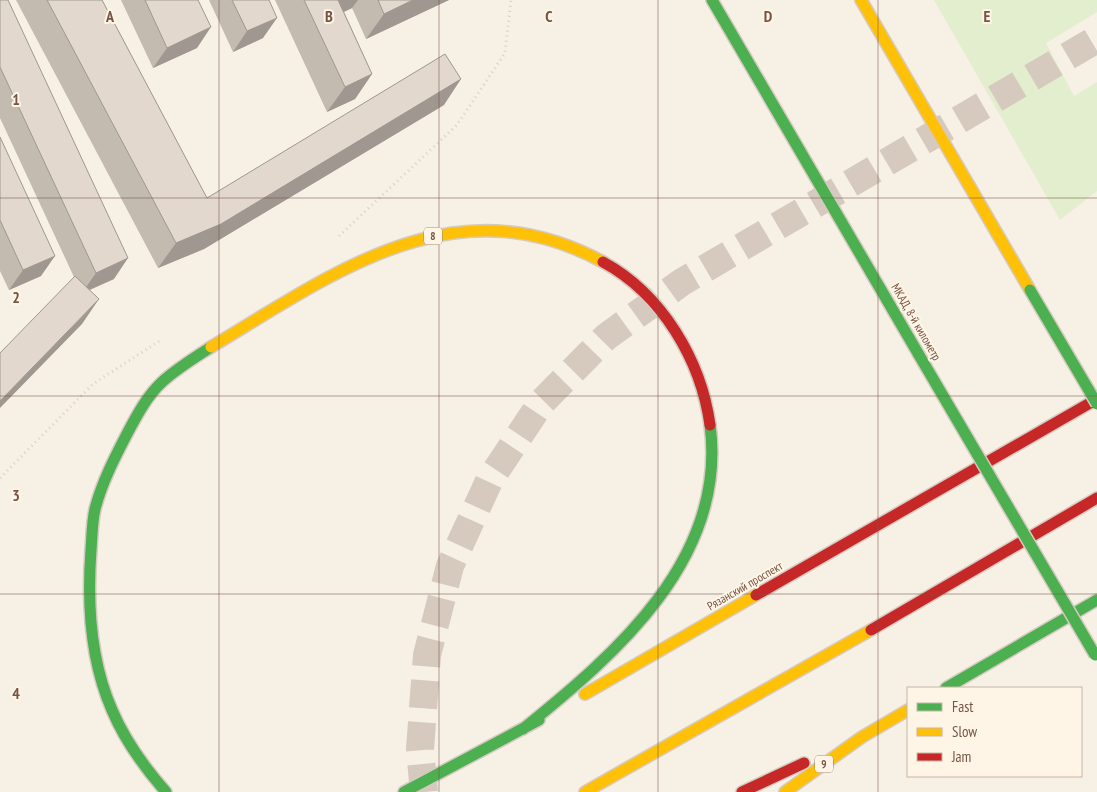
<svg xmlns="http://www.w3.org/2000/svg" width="1097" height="792" viewBox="0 0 1097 792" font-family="'PT Sans Narrow',sans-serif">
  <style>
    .green { fill: #e2eece }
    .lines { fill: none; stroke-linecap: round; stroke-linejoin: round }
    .primary-tunnel { stroke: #d6c9bd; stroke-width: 28; stroke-dasharray: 28 14; stroke-linecap: butt }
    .fast-casing { stroke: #d5cac2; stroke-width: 14 }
    .slow-casing { stroke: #d5cac2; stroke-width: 14 }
    .jam-casing { stroke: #d5cac2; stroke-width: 14 }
    .path { stroke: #d9cfca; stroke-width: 3; stroke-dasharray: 1 4; stroke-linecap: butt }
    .fast { stroke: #4caf50; stroke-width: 11 }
    .slow { stroke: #ffc107; stroke-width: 11 }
    .jam { stroke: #c62828; stroke-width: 11 }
    .fast-bridge-casing { stroke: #d5cac2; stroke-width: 14; stroke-linecap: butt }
    .fast-bridge { stroke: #4caf50; stroke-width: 11 }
    .wall { fill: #c3bab0 }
    .shaded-wall { fill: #9f9790 }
    .building { fill: #e3d8cd; stroke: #9f9790 }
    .grid { fill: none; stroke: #755545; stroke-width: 1; stroke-opacity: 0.55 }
    .labels { text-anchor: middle; stroke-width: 4; stroke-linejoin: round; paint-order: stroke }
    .shield { fill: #fff5e6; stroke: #9e8575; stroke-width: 1 }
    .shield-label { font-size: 11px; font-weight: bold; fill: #755545 }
    .street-label { font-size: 12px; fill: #755545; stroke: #fff5e6 }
    .grid-label { font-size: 16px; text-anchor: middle; font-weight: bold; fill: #755545; stroke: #fff5e6; stroke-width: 4; stroke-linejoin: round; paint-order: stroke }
  </style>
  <rect width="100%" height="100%" fill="#f7f0e5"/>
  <path class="green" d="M934,0h163v12l-51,31 28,53 23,-14v109l-37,29z"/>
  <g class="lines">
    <path class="primary-tunnel" d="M424,792l-4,-43 7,-94 23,-89 39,-85 52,-78 65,-66 76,-55 415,-243"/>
    <g class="fast-casing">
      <path id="fast" d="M712,0l207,355
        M946,688l151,-88
        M523,729c93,-75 205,-171 187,-304
        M166,792c-22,-25 -41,-51 -54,-82 -22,-50 -25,-106 -21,-160 1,-13 1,-28 4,-41 7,-27 20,-52 33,-77 9,-17 19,-36 34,-50 14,-13 32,-24 49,-35
        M404,792l135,-72"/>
    </g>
    <g class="slow-casing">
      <path id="slow" d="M861,0l169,290
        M211,347c125,-75 244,-165 392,-85
        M585,694l171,-99
        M585,792l286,-162
        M785,792l77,-55 46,-27"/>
    </g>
    <g class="jam-casing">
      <path id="jam" d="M603,262c59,32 98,98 107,163
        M756,595l341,-196
        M871,630l226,-132
        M742,792l62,-29"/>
    </g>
    <path class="path" d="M339,236l118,-111 48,-72 6,-53
      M0,478l93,-94 68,-44"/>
    <use href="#fast" class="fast"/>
    <use href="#slow" class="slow"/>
    <use href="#jam" class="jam"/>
    <g class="fast-bridge-casing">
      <path id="fast-bridge" d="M1030,290l67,114
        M919,355l176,300"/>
    </g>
    <use href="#fast-bridge" class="fast-bridge"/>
  </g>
  <path class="wall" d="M0,0l114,279 -24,11 -8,34 -8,-47 -74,-159z
    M16,0h86l105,198 237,-93 -240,144 -46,19z
    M121,0h77l-1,48 -44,20z
    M209,0h60l-6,38 -30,14z
    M275,0h174l-83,39 -14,-31 -8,4 28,62 -17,25 -28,13z
    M0,137l41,139 -32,14 -9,-19z"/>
  <path class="shaded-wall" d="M336,0h22l-6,8 -32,15z
    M413,0h36l-83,39 18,-25z
    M277,18l-14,20 -30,14 14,-21z
    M211,27l-14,21 -44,20 14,-20z
    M372,74l-17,25 -28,13 18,-25z
    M461,79l-17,26 -240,144 -46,19 18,-25z
    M55,256l-14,20 -32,14 14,-20z
    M128,258l-14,21 -32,14 14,-20z
    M99,299l-17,25 -82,84v-7z"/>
  <path class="building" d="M0,0h8l120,258 -32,15 -96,-206z
    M47,0h55l105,198 238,-144 16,25 -240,145 -45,19z
    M145,0h53l13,27 -44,21z
    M232,0h37l8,18 -30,13z
    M304,0h34l34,74 -27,13z
    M378,0h35l-29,14z
    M0,137l55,119 -32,14 -23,-50z
    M75,276l24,23 -99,102v-48z"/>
  <path class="grid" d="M219,0v792M439,0v792M658,0v792M878,0v792M0,198h1097M0,396h1097M0,594h1097"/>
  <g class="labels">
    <g class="shield">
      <rect x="424" y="227.5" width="18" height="17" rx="4"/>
      <rect x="815" y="755.5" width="18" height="17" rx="4"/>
    </g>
    <g class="shield-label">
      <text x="433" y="240">8</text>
      <text x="824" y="768">9</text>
    </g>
    <g class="street-label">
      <text transform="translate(916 322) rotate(60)" y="4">МКАД, 8-й километр</text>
      <text transform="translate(745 586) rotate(-30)" y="4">Рязанский проспект</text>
    </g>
  </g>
  <g class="grid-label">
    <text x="110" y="22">A</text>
    <text x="329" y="22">B</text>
    <text x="549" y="22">C</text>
    <text x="768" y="22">D</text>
    <text x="987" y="22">E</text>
    <text x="16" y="105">1</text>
    <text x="16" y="303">2</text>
    <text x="16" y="501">3</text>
    <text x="16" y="699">4</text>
  </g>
  <rect x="907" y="687" width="175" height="90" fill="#fff5e6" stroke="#c8b5a6"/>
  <rect x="917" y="703" width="25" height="8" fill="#4caf50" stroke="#c8b5a6"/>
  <text x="952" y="712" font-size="15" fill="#755545">Fast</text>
  <rect x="917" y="728" width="25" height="8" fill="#ffc107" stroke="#c8b5a6"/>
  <text x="952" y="737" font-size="15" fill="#755545">Slow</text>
  <rect x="917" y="753" width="25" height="8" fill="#c62828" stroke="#c8b5a6"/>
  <text x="952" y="762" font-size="15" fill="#755545">Jam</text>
</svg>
